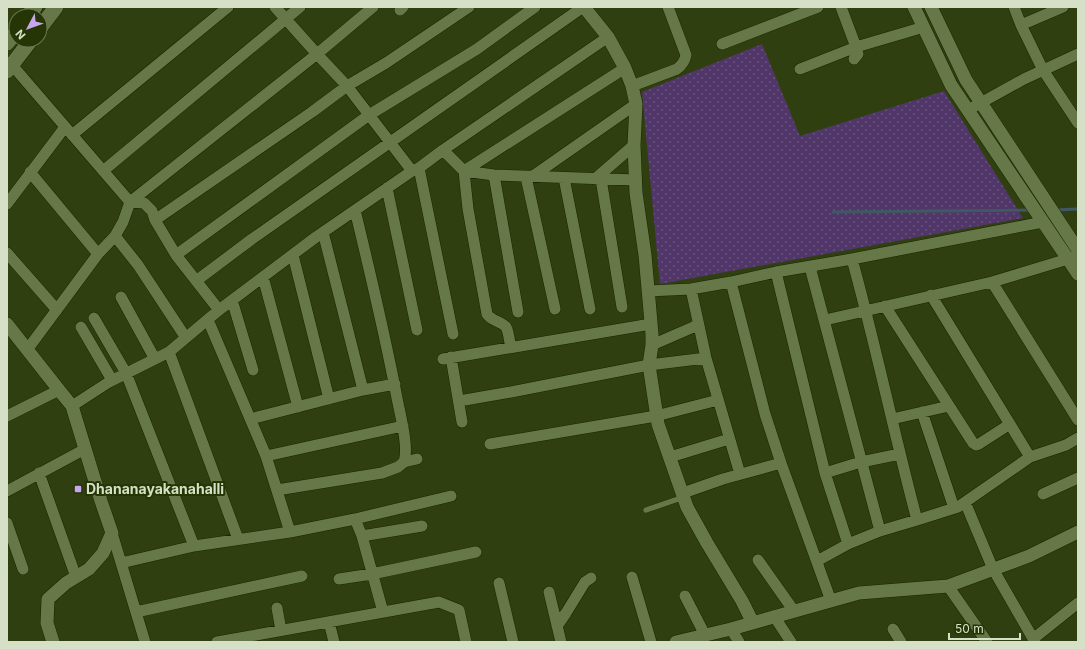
<svg xmlns="http://www.w3.org/2000/svg" width="1085" height="649" viewBox="0 0 1085 649" font-family="Inter,sans-serif">
  <style>
    .grass { fill: url(#grass-dots) }
    .lines { fill: none; stroke-linecap: round; stroke-linejoin: round }
    .stream { stroke: #405862; stroke-width: 3 }
    .service-casing { stroke: #192502; stroke-width: 6 }
    .minor-casing { stroke: #192502; stroke-width: 12 }
    .tertiary-casing { stroke: #192502; stroke-width: 14 }
    .secondary-casing { stroke: #192502; stroke-width: 16 }
    .service { stroke: #667848; stroke-width: 5.5 }
    .minor { stroke: #667848; stroke-width: 11 }
    .tertiary { stroke: #667848; stroke-width: 13 }
    .secondary { stroke: #667848; stroke-width: 15 }
    .poi-dot { fill: #c8a6ef; stroke: #263504; stroke-width: 1.5 }
    .labels { text-anchor: middle; stroke-width: 4; stroke-linejoin: round; paint-order: stroke }
    .poi-label { font-size: 14px; font-weight: bold; fill: #d6e0c7; stroke: #263504; text-anchor: start }
  </style>
  <defs>
    <pattern id="grass-dots" width="8" height="8" patternUnits="userSpaceOnUse"><rect width="8" height="8" fill="#503669"/><path d="M2 2h.1M6 6h.1" fill="none" stroke="#68537d" stroke-width="1.8" stroke-linecap="round"/></pattern>
  </defs>
  <rect width="100%" height="100%" fill="#303f10"/>
  <path class="grass" d="M762,44l38,92 144,-45 79,127 -363,66 -18,-192z"/>
  <g class="lines">
    <path class="stream" d="M1055,210l23,-1
      M833,212l199,-2"/>
    <g class="service-casing">
      <path id="service" d="M646,510l38,-13"/>
    </g>
    <g class="minor-casing">
      <path id="minor" d="M275,7l42,47 30,32 65,85
        M1014,7l7,18 22,45 35,53
        M400,10l3,-3
        M1021,25l42,-18
        M722,44l96,-37
        M854,59l4,-5 -2,-7 68,-20
        M12,65l118,137 14,1 8,8 3,9 21,35 43,55
        M800,69l56,-22 -15,-40
        M632,86l45,-17c5,-4 8,-8 9,-14l-18,-48
        M968,110l56,-31 54,-25
        M72,135l156,-128
        M443,150l21,21 30,4 142,5
        M419,168l34,166
        M103,171l197,-164
        M30,172l68,82
        M494,175l24,137
        M533,176l103,-72
        M526,177l29,132
        M564,178l26,131
        M595,179l39,-34
        M601,179l21,128
        M387,188l30,142
        M7,204l58,-77
        M355,210c15,62 30,125 42,188 3,16 12,49 7,64
        M155,220l157,-108 35,-26 39,-23 83,-56
        M323,232l40,158
        M115,236l23,29 48,73
        M7,253l50,57
        M176,255l193,-140 108,-66 58,-42
        M293,255l36,144
        M852,259c24,87 42,175 65,261
        M810,267l70,264
        M776,272l49,201 23,71
        M263,277l35,130
        M196,281l56,-42 331,-232
        M731,282l34,132 16,49
        M992,282l86,138
        M691,289l15,69 34,116
        M648,291l43,-2 40,-7 45,-10 76,-13 191,-37
        M931,295l99,162
        M121,297l34,62
        M232,300l21,70
        M885,306l88,137 3,2 3,-1 31,-20
        M94,318l32,55 68,173
        M208,320l58,136 24,76
        M825,320l167,-38 76,-23 10,-4
        M81,327l31,53
        M652,345l46,-20
        M511,347c-2,-6 -2,-15 -5,-20 -5,-6 -15,-6 -19,-13l-19,-105 -4,-38 161,-103
        M27,350l71,-96 17,-18 8,-14 7,-20 187,-148 56,-47
        M169,352l69,187
        M451,357l11,65
        M443,359l208,-35
        M459,401l52,-9 138,-27 57,-7
        M72,406l37,-24 60,-30 50,-42 97,-73 96,-66 7,-3 24,-18 165,-113
        M922,412l32,96
        M7,416l52,-26
        M250,419l113,-29 32,-6
        M892,419l57,-13
        M490,444l166,-28 62,-16
        M266,456l137,-30
        M670,457l59,-18
        M39,473l37,104
        M825,473l36,-11 39,-8
        M277,490l105,-17 16,-6 6,-5 13,-3
        M7,491l78,-42
        M683,493l40,-14 58,-16 50,138
        M1043,494l35,-16
        M965,502l28,67 42,73
        M355,519l7,17 21,76
        M7,523l16,46
        M112,533l33,109
        M362,536l60,-10
        M758,560l36,51
        M817,561l31,-17 32,-13 37,-11 41,-13 72,-50 36,-12 12,-7
        M121,563l73,-17 96,-14 65,-13 96,-23
        M632,577l19,65
        M339,579l33,-5 104,-22
        M499,583l14,59
        M948,586l39,56
        M549,592l12,50
        M685,596l20,39
        M277,608l4,22
        M136,612l166,-36
        M774,616l17,26
        M329,622l5,20
        M557,626l9,-13 19,-31 6,-4
        M731,629l8,13
        M893,629l8,13
        M1033,639l45,-36
        M217,642l222,-40 20,8 7,32"/>
    </g>
    <g class="tertiary-casing">
      <path id="tertiary" d="M584,7l24,30 17,31 7,18 4,18 -2,41 2,48 9,62 7,79v11l-3,20 9,59 29,83 20,36 35,58 11,22
        M914,7l37,78 127,189
        M931,7l35,73 112,170
        M7,324l52,66 13,16 29,95 11,32 -9,20 -14,16 -23,14 -18,16 -1,24 6,19
        M676,642l55,-13 128,-36 89,-7 81,-30 49,-24"/>
    </g>
    <g class="secondary-casing">
      <path id="secondary" d="M28,16l7,-9
        M40,28l16,-21
        M7,43l9,-11
        M7,71l24,-31"/>
    </g>
    <use href="#service" class="service"/>
    <use href="#minor" class="minor"/>
    <use href="#tertiary" class="tertiary"/>
    <use href="#secondary" class="secondary"/>
  </g>
  <rect class="poi-dot" x="74" y="485" width="8" height="8" rx="2"/>
  <g class="labels">
    <g class="poi-label">
      <text x="86" y="494">Dhananayakanahalli</text>
    </g>
  </g>
  <rect width="1085" height="649" fill="none" stroke="#d6e0c7" stroke-width="16"/>
  <g transform="translate(28 28) rotate(229)"><circle r="19" fill="#263504" stroke="#6c7952"/>
  <path d="M0-3L7 15L0 10L-7 15Z" fill="#c8a6ef"/>
  <text y="-6" font-size="11" font-weight="bold" text-anchor="middle" fill="#d6e0c7">N</text>
  </g>
  <path d="M949 633v6h71v-6" fill="none" stroke="#d6e0c7" stroke-width="2"/>
  <text x="955" y="633" font-size="12" fill="#d6e0c7" stroke="#263504" stroke-width="3" paint-order="stroke">50 m</text>
</svg>
